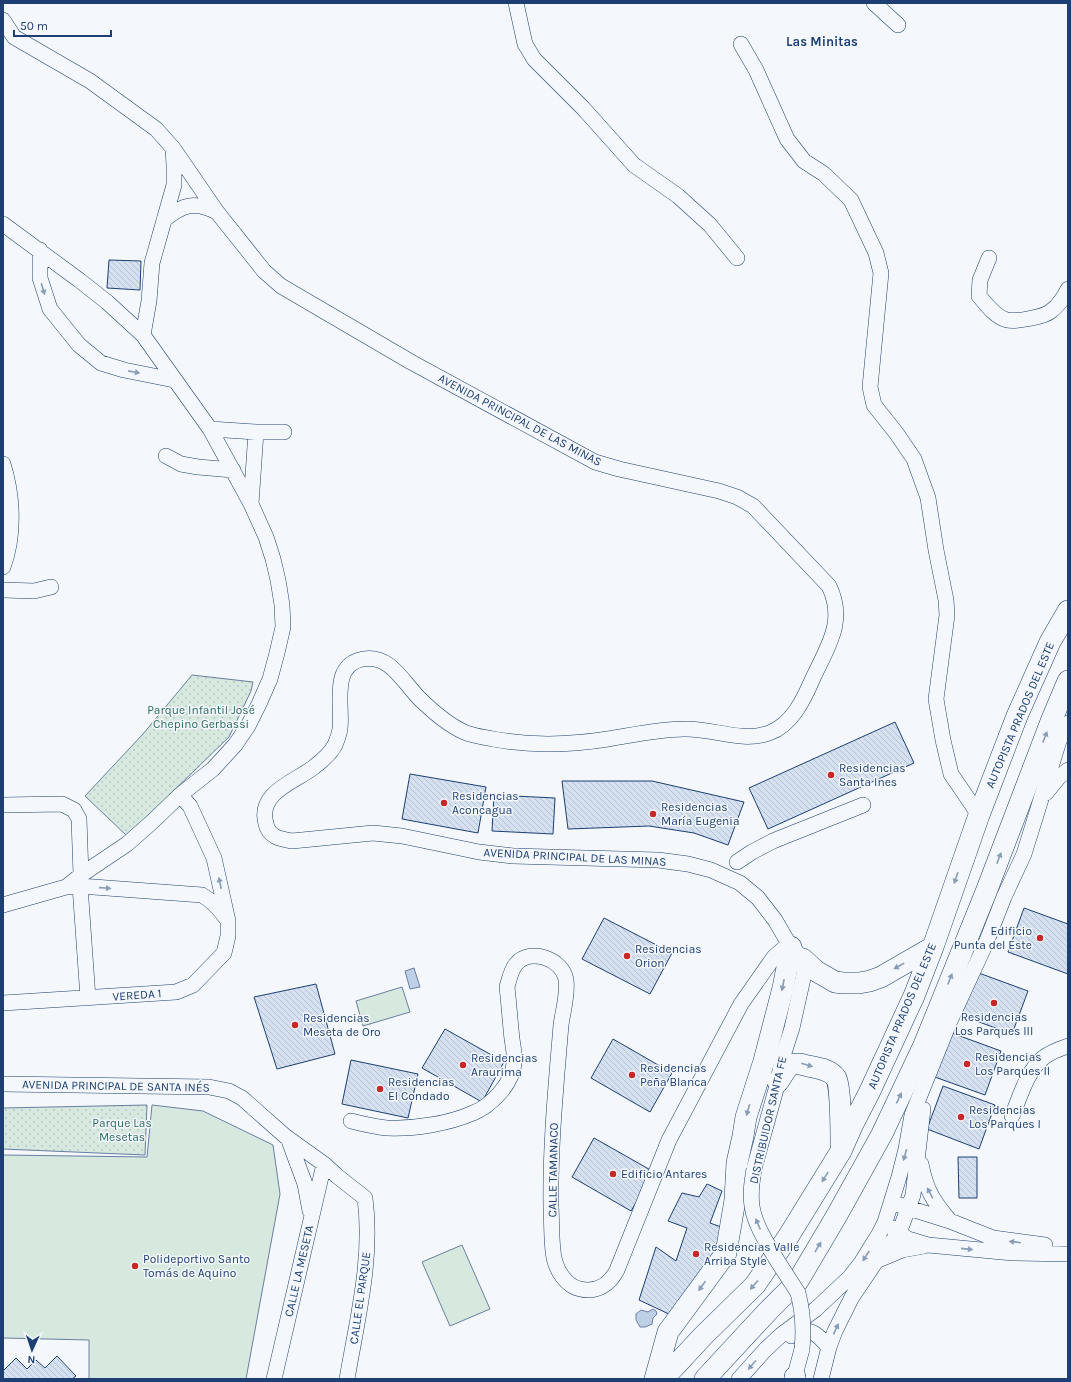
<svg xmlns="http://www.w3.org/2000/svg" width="1071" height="1382" viewBox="0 0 1071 1382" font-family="Karla,sans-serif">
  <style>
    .park { fill: url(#park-dots); stroke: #687fa3 }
    .pitch { fill: #d7e8df; stroke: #687fa3 }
    .water { fill: #bed0e5; stroke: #687fa3 }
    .building { fill: url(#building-back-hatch); stroke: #1d3f73 }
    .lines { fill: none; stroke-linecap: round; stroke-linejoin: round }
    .minor-casing { stroke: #1d3f73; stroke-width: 16 }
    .highway-casing { stroke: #1d3f73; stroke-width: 22 }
    .minor { stroke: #f4f7fb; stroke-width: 15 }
    .highway { stroke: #f4f7fb; stroke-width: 21 }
    .minor-bridge-casing { stroke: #1d3f73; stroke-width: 16; stroke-linecap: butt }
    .minor-bridge { stroke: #f4f7fb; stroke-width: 15 }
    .oneway { fill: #889bb7 }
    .poi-dot { fill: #c62828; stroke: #f4f7fb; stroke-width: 1.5 }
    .labels { text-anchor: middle; stroke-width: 3; stroke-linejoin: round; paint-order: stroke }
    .street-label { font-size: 12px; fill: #1d3f73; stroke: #f4f7fb }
    .park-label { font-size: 12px; fill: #2c6c60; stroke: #f4f7fb }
    .poi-label { font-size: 12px; fill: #1d3f73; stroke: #f4f7fb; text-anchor: start }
    .neighbourhood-label { font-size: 13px; font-weight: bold; fill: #1d3f73; stroke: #f4f7fb }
  </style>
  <defs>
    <pattern id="park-dots" width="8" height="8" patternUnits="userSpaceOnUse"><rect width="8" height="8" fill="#d7e8df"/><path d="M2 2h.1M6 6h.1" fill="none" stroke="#b8c8c3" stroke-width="1.8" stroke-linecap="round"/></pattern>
    <pattern id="building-back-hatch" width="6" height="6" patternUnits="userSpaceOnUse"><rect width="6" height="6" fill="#d5e0f0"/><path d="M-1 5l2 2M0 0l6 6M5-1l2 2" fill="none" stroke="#b6c1d1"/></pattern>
  </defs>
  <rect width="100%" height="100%" fill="#f4f7fb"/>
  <path class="park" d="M192,675l61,7 -2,9 -22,46 -102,99 -42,-40 58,-62z
    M147,1105l-2,50 -142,-6v-41z"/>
  <path class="pitch" d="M402,987l8,25 -47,14 -7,-25z
    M152,1105l51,6 70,34 7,49 -34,185h-157v-39l-86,-2v-183l144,2z
    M462,1245l28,64 -40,17 -28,-64z"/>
  <path class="water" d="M414,968l6,19 -10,2 -5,-18z
    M653,1309l3,2 1,3 -4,4 -1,6 -7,3h-5l-4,-7v-6l5,-4 7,2z"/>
  <path class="building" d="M109,260l32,1 -1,29 -33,-2z
    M895,722l19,41 -146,66 -19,-41z
    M410,774l76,13 -8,46 -76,-14z
    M562,781h90l92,21 -16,43 -34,-12 -45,-7 -81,3z
    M494,795l61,3 -2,36 -61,-3z
    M1024,908l44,16v50l-60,-22z
    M604,918l68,35 -22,41 -68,-35z
    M976,972l52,19 -16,43 -52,-19z
    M316,984l19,70 -58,15 -23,-72z
    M445,1029l59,33 -22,40 -60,-34z
    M949,1032l52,19 -16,44 -53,-19z
    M613,1039l59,34 -22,39 -59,-34z
    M351,1060l67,14 -10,44 -66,-14z
    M943,1086l52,19 -16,44 -52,-20z
    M594,1138l60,34 -23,39 -59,-34z
    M958,1157h19v41h-18z
    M707,1184l15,7 -12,32 14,5 -15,35 -38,52 -32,-15 17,-53 20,14 11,-33 -19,-7 14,-28 17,4z
    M57,1356l19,20 -4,3h-69v-8l13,-13 11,11 9,-9 9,8z"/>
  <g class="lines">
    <g class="minor-casing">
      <path id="minor" d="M516,3l9,41 9,15 49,49 51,57 44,31 32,29 27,33
        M874,3l24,22
        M3,20l11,17 76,44 66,48 17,19 44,64 47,59 17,15 130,76 184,100 24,7 100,22 18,6 16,9 76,80c17,35 -1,60 -16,92 -9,21 -21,47 -44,55 -28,10 -56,-5 -85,-4 -25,0 -51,6 -76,10 -38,6 -77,7 -115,0 -10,-2 -20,-3 -29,-7 -17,-8 -32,-21 -45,-34 -16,-16 -29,-44 -56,-39 -33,6 -20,47 -23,70 -1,6 -3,11 -5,16 -5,9 -13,16 -21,22 -19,15 -57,25 -48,57 3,13 14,15 26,17l81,-8 29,3 77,16 34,4 145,4 30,4 23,6 29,13 18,15 17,22 14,24 14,15 1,15 -12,54 -10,31 -4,23 -24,87
        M741,44l15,26 31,69 17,22 20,13 27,26 25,53 5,20 -11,114 4,18 23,29 17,25 14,39 8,52 10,50 1,15 -11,84 7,41 8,34 28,41
        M164,220c19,-16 31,-19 53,-8
        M3,224l76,56 28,22 36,33 67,94 41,75 15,33 7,22 5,21 4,25 1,22 -6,26 -7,26 -11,25 -11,22 -13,19 -22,24 -33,26 -28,27 -25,22 -46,31 -15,12 -63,18
        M40,250v28l10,31 29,36 22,18 23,7 50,10
        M989,258l-9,22 -1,16c7,8 16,21 28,24 8,2 38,-3 44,-9 7,-5 13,-14 17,-22
        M143,335l6,-34 3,-38 22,-78v-20l-1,-17
        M210,429l46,3 -5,72
        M256,432h28
        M166,456l15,8 17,3 35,3
        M3,464c10,32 12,71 0,103
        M3,590l31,1 17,-4
        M1046,793l13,-16 9,-7
        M3,805l59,-1 12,6 5,9 2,56
        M737,862l15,-10 21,-11 90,-36
        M80,886l8,112
        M66,887l14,-1 122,9c10,6 17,13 23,22
        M3,1003l173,-11 17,-7 31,-32 4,-17v-15l-14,-63 -24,-52 -10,-11
        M3,1084l206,3 20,4 13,7 43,38 39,28 13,12 28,22c8,61 -8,122 -18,181
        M1012,1116c8,-19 15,-45 31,-58 7,-6 16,-9 25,-12
        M351,1121c12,3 23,6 36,7 27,1 61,-4 86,-15 18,-7 40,-30 41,-50 1,-8 -1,-17 -2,-24 -2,-18 -3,-35 -5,-52 2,-7 4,-17 9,-23 14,-17 47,-5 50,16 2,15 -3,30 -5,45 -5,61 -11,121 -10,182 1,17 0,35 3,51 3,13 12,28 26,31 17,4 30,-5 37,-19l52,-130 72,-136 33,-47 15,-13
        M288,1138l17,46 5,27
        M921,1164c5,26 12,37 29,57
        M899,1205l51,16 43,17 52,7
        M892,1228l16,11 20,6 85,8 55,1
        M878,1260l24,-10 22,-4
        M791,1336c19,-11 26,-2 38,11
        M274,1379l50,-215
        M739,1379l26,-29 16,-15 35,-26 34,-32 11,-14 18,-29 6,-12 14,-45 7,-28 6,-34 38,-94 36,-78 18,-46 20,-43 35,-113 9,-18
        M794,1379l8,-30
        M821,1379l8,-32 6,-16 17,-34 25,-37 22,-27 14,-38 10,-86"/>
    </g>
    <g class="highway-casing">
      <path id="highway" d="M803,959l13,12 19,11 8,1h16l11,-2 11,-4 52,-30
        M778,1082c10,-15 10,-22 30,-16 9,2 22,3 28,12 5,7 5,55 5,67
        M655,1379l13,-47 58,-79 9,-53 2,-37 6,-27 3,-19 18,-56 19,-73 8,-41
        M663,1379l40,-43 52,-51 33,-48 53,-86 11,-25 17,-33 45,-97 19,-49 46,-132 38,-99 33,-74 18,-31
        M705,1379l63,-68 30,-30 39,-66 45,-81 42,-89 62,-153 66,-173 16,-38
        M795,1379v-2"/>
    </g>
    <use href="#minor" class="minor"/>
    <use href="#highway" class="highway"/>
    <g class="minor-bridge-casing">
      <path id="minor-bridge" d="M754,1169c-2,12 -4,24 -2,37 3,25 32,64 46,87 5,19 6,37 4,56"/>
    </g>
    <use href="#minor-bridge" class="minor-bridge"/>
  </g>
  <defs><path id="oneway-solid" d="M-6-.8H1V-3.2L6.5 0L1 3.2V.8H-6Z"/></defs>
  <g class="oneway">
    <use href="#oneway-solid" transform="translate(43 289) rotate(73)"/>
    <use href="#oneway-solid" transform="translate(134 372) rotate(11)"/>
    <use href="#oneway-solid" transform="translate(1045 737) rotate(-69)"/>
    <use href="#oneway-solid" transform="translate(999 858) rotate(-69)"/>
    <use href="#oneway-solid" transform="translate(956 878) rotate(109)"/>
    <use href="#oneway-solid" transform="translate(220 883) rotate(-102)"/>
    <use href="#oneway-solid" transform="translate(105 888) rotate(4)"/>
    <use href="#oneway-solid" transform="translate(899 966) rotate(151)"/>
    <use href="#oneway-solid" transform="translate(950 979) rotate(-68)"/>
    <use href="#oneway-solid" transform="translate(783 985) rotate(101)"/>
    <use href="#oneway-solid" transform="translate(807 1065) rotate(16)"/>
    <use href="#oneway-solid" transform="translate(899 1098) rotate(-65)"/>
    <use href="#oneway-solid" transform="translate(748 1110) rotate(106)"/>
    <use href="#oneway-solid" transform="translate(905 1155) rotate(105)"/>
    <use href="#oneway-solid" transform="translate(825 1177) rotate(122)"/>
    <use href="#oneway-solid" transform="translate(930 1193) rotate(-118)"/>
    <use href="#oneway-solid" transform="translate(758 1224) rotate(-113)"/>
    <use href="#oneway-solid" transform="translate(1015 1242) rotate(-173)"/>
    <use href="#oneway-solid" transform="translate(818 1247) rotate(-59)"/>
    <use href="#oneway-solid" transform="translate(967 1249) rotate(6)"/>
    <use href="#oneway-solid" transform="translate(866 1256) rotate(123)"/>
    <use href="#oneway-solid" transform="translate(754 1285) rotate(130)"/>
    <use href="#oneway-solid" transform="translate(702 1286) rotate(126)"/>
    <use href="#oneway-solid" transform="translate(836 1329) rotate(-65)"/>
    <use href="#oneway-solid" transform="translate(752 1365) rotate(131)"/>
  </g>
  <g class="poi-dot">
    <circle cx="831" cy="775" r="4"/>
    <circle cx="444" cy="803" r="4"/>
    <circle cx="653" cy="814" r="4"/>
    <circle cx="1040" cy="938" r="4"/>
    <circle cx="627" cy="956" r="4"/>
    <circle cx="994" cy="1003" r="4"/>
    <circle cx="295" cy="1025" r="4"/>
    <circle cx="967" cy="1064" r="4"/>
    <circle cx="463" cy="1065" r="4"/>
    <circle cx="632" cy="1075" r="4"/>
    <circle cx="380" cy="1089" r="4"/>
    <circle cx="961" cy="1117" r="4"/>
    <circle cx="613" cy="1174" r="4"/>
    <circle cx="696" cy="1254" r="4"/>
    <circle cx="135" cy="1266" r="4"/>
  </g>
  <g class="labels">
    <g class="street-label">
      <text transform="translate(520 420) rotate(28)" y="4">AVENIDA PRINCIPAL DE LAS MINAS</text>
      <text transform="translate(1020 715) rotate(-67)" y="4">AUTOPISTA PRADOS DEL ESTE</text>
      <text transform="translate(575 857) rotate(3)" y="4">AVENIDA PRINCIPAL DE LAS MINAS</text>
      <text transform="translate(137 995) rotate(-4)" y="4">VEREDA 1</text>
      <text transform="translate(902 1016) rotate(-67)" y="4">AUTOPISTA PRADOS DEL ESTE</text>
      <text transform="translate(116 1086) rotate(1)" y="4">AVENIDA PRINCIPAL DE SANTA INÉS</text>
      <text transform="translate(768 1120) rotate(-77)" y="4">DISTRIBUIDOR SANTA FE</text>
      <text transform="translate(553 1170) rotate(-89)" y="4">CALLE TAMANACO</text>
      <text transform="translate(299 1271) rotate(-77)" y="4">CALLE LA MESETA</text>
      <text transform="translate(360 1298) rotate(-82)" y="4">CALLE EL PARQUE</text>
    </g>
    <g class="park-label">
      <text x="201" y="714">Parque Infantil José<tspan x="201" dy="14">Chepino Gerbassi</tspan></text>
      <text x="122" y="1127">Parque Las<tspan x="122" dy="14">Mesetas</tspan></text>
    </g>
    <g class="poi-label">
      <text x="839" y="772">Residencias<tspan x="839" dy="14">Santa Ines</tspan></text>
      <text x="452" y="800">Residencias<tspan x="452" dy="14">Aconcagua</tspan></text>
      <text x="661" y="811">Residencias<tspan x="661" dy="14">María Eugenia</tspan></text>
      <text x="1032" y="935" text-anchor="end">Edificio<tspan x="1032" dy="14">Punta del Este</tspan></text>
      <text x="635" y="953">Residencias<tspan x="635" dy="14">Orion</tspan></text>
      <text x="994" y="1021" text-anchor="middle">Residencias<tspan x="994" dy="14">Los Parques III</tspan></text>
      <text x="303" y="1022">Residencias<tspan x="303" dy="14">Meseta de Oro</tspan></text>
      <text x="975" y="1061">Residencias<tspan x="975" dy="14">Los Parques II</tspan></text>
      <text x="471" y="1062">Residencias<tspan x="471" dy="14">Araurima</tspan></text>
      <text x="640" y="1072">Residencias<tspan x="640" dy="14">Peña Blanca</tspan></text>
      <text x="388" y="1086">Residencias<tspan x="388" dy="14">El Condado</tspan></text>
      <text x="969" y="1114">Residencias<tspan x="969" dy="14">Los Parques I</tspan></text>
      <text x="621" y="1178">Edificio Antares</text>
      <text x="704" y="1251">Residencias Valle<tspan x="704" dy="14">Arriba Style</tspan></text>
      <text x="143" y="1263">Polideportivo Santo<tspan x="143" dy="14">Tomás de Aquino</tspan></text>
    </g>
    <g class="neighbourhood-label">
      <text x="822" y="46">Las Minitas</text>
    </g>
  </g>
  <rect width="1071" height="1382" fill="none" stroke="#1d3f73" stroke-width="8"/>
  <g transform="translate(32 1350) rotate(183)" stroke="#f4f7fb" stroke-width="3" paint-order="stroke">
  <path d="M0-3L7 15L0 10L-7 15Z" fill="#1d3f73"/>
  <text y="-6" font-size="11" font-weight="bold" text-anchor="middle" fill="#1d3f73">N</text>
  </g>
  <path d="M14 30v6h97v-6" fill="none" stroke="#1d3f73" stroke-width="2"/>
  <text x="20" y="30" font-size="12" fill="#1d3f73" stroke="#f4f7fb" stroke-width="3" paint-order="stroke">50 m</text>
</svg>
